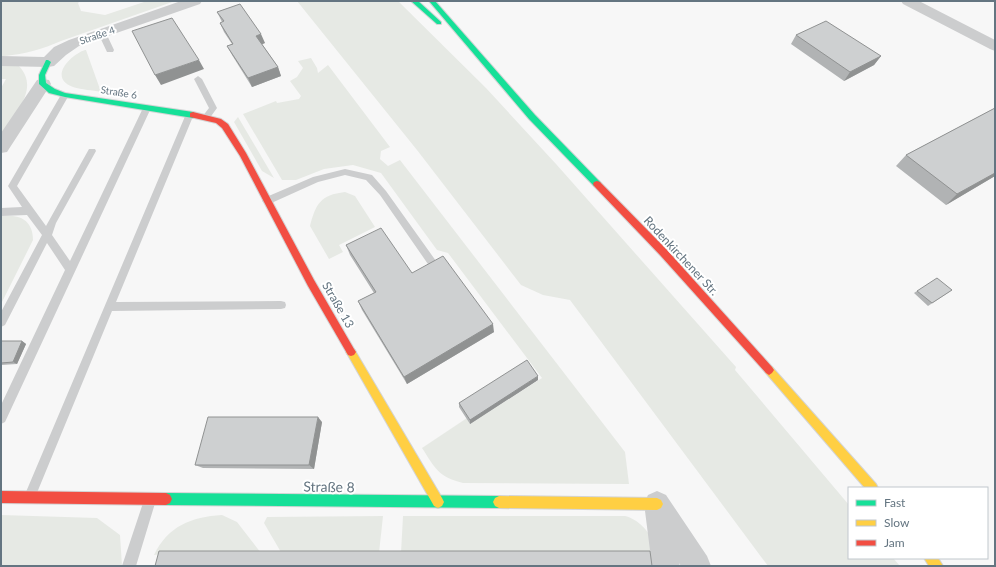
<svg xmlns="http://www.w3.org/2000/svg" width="996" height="567" viewBox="0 0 996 567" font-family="Lato,sans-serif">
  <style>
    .green { fill: #e6e9e4 }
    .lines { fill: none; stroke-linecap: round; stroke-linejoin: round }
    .fast-casing { stroke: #d3d4d5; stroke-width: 2 }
    .slow-casing { stroke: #d3d4d5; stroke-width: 2 }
    .jam-casing { stroke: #d3d4d5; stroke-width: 2 }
    .lane { fill: #cccdce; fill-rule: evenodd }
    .street { fill: #cccdce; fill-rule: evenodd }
    .fast { fill: #16e098; fill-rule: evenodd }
    .slow { fill: #ffcf43; fill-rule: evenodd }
    .jam { fill: #f24e42; fill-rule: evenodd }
    .wall { fill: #b1b3b4 }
    .shaded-wall { fill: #909292 }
    .building { fill: #ced0d1; stroke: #909292 }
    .labels { text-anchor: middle; stroke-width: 4; stroke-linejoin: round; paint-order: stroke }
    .far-street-label { font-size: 10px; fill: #647581; stroke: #fff }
    .street-label { font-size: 12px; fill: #647581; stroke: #fff }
    .near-street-label { font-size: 14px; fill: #647581; stroke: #fff }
  </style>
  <rect width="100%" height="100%" fill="#f7f7f7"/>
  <path class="green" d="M1,1h79l-2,2 3,8 24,4 42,-14h28l-114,40c-18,8 -36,13 -56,15h-4z
    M297,1h101l88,87 70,76 180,203 -1,3 114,135v53h44l7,8h-132l-198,-266 -27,-5 -22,-10 -104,-135z
    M85,50h1l15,42c-9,-2 -19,-2 -28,-5 -25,-9 -3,-32 12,-37z
    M311,58l6,10 1,5 10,-8 62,82 -9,4 -1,8 8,7 12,-6 225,292 4,32 -166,-1c-25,-6 -28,-15 -41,-35l45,-30 4,5 71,-45 -94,-125 -11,-3 -56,-77 -28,-8 -29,4 -28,11h-14l-39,-66 33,-13 1,2 22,-4 2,-3 -11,-15 7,-4 6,-9 -5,-7z
    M1,65h17c23,23 -3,48 -17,70v-47l5,-9h-5z
    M238,117l36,61 -12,-7 -28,-49z
    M345,192l10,4 20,31 -36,18 4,7 -14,7 -19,-33c6,-22 10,-31 35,-34z
    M1,216c19,-2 32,4 32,24l-32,64z
    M1,515l96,3 23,17 2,31h-121z
    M222,515l15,7 24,31h-90l-17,2c14,-29 37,-38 68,-40z
    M383,516l-4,37 -97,1 -18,-31 3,-6z
    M403,516h222c20,5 37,30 26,50l-250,-13z"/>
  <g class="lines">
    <g class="fast-casing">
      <path id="fast" d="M411,1h7l23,21v2h-4z
        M429,1h6l100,114 65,67 1,2 -1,2h-6l-65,-67z
        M46,60h2l3,2 -6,13 1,8 9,6 10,4 128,19 4,3 -4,3 -128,-21 -16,-4 -10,-9v-9z
        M166,493l333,3 4,2 2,4 -2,4 -4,2 -333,-3 -4,-2 -2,-4 2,-4z"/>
    </g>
    <g class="slow-casing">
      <path id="slow" d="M351,348l3,1 88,149 2,4 -2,4 -4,2 -4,-2 -86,-151 -2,-3 2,-3z
        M769,365l3,2 104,117 2,4h-13l-99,-115 -2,-3 2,-3z
        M499,496l158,2 4,2 2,4 -2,4 -4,2 -158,-2 -4,-2 -2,-4 2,-4z
        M924,558h14l5,8h-14z"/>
    </g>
    <g class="jam-casing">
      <path id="jam" d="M193,112l28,7 7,5 18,29 68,127 40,69 2,3 -2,3 -3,1 -3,-1 -40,-69 -68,-130 -18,-28 -6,-5 -26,-6v-4z
        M597,181l3,1 66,67 106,118 2,3 -2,3 -3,2 -3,-2 -106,-118 -66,-69 -1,-2 1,-2z
        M1,491l165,2 4,2 2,4 -2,4 -4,2 -165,-2z"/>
    </g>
    <path class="lane" d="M99,31h3l4,2 8,17 -1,2h-6l-9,-19z
      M198,76l4,3 15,29 -8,11 -3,1 -4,-3 7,-9 -15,-29z
      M65,92l4,3 -52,91 29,40 43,-77h6l1,2 -40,72 -4,12 18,26 73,-153 4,-3 4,3 -146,314 -4,2v-19l64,-135 -18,-27 -42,82 -4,2v-15l41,-77 -15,-20 -26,1v-8l21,-1 -14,-21 54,-93z
      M190,111l4,3 -78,188 165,-1 4,1 1,3 -1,3 -4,1 -169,2 -78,189 -4,2 -4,-2 -2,-4 2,-4 160,-378z
      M345,169l27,6 14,16 50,70 2,3 -2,3 -3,1 -3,-1 -50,-72 -14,-15 -21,-5 -27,7 -51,23 -5,-4 2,-3 49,-21z
      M150,494l4,2 2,4 -20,66h-14l22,-66 2,-4z"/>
    <path class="street" d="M181,1h21l-2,3 -121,42 -13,9 -12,11 -6,1 -47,-1v-10l43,1 10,-10 15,-7z
      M901,1h18l76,39v11l-5,-2 -87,-45z
      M43,79l6,1 2,4 -44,68 -6,1v-20l36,-53z
      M657,491l9,4 41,61 4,10h-30l-2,-3 1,3h-28l-7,-55 1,-2 -2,-5 4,-9z"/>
    <use href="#fast" class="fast"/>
    <use href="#slow" class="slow"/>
    <use href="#jam" class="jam"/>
  </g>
  <path class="wall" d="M217,12l48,31 -3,1 16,23 3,9 -29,11 -20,-32 -5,-9 5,-2 -8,-12 -4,-9 2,-1z
    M796,35l85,21 -7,9 -30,16 -53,-37z
    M995,108v68l-49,29 -50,-39 10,-11z
    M346,245l66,28 82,59 -87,52 -45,-74 -4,-9 16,-8 -24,-38z
    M952,290l-24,16 -14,-13 3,-2z
    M1,341h21l4,3 -9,20 -16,1z
    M538,380l-68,44 -11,-17v-4z
    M322,422l-8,47 -111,-1 -8,-3z"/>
  <path class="shaded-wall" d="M261,34l4,9 -5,2 -4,-9z
    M881,56l-7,9 -30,16 6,-9z
    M199,60l5,9 -43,16 -6,-10z
    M278,67l3,9 -29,11 -4,-9z
    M995,173v3l-49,29 11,-11z
    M493,324l1,8 -87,52 -3,-7z
    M22,341l4,3 -9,20 -4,-2z
    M538,376v4l-68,44v-4z
    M318,417l4,5 -8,47 -5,-4z"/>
  <path class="building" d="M240,4l21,30 -5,2 22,31 -30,11 -21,-32 6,-2 -13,-21 4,-2 -7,-9z
    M172,18l27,42 -44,15 -23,-44z
    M826,21l55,35 -31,16 -54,-37z
    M995,108v65l-38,21 -51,-39z
    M381,228l31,45 31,-17 50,68 -89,53 -46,-76 18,-9 -30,-47z
    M937,278l15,12 -20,13 -15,-12z
    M1,341h21l-9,21 -12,1z
    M527,360l11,16 -68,44 -11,-17z
    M208,417h110l-9,48h-114z
    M159,551h491l2,15h-497z"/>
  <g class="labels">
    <g class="far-street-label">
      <text transform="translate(97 35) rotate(-19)" y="4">Straße 4</text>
      <text transform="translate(119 92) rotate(9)" y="4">Straße 6</text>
    </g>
    <g class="street-label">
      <text transform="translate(681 256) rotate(47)" y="4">Rodenkirchener Str.</text>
      <text transform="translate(338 305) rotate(60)" y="4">Straße 13</text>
    </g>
    <g class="near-street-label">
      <text transform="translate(329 487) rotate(1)" y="5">Straße 8</text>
    </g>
  </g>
  <rect width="996" height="567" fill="none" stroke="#647581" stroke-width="4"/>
  <rect x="848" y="487" width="140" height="72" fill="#ffffff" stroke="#c1c8cd"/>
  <rect x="856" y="500" width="20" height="6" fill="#16e098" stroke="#c1c8cd"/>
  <text x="884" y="507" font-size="12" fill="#647581">Fast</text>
  <rect x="856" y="520" width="20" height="6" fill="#ffcf43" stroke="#c1c8cd"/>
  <text x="884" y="527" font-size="12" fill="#647581">Slow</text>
  <rect x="856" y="540" width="20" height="6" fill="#f24e42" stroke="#c1c8cd"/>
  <text x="884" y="547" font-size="12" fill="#647581">Jam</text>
</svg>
